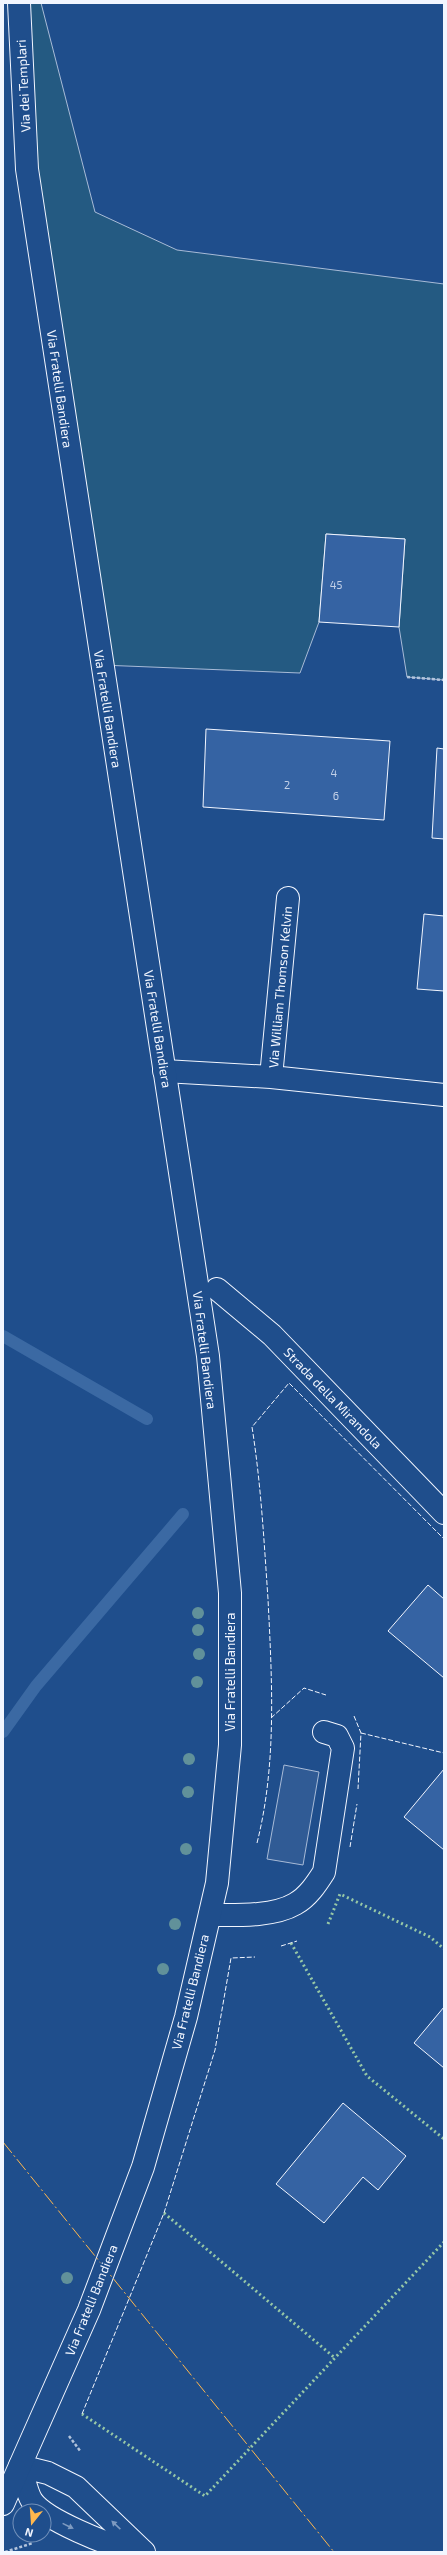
<svg xmlns="http://www.w3.org/2000/svg" width="447" height="2555" viewBox="0 0 447 2555" font-family="'Exo 2',sans-serif">
  <style>
    .green { fill: #245a82; stroke: #a8bbd7 }
    .parking { fill: #305b95; stroke: #a8bbd7 }
    .lines { fill: none; stroke-linecap: round; stroke-linejoin: round }
    .stream { stroke: #3b69a3; stroke-width: 12 }
    .building { fill: #3563a3; stroke: #f2f6ff }
    .street-casing { stroke: #f2f6ff; stroke-width: 24 }
    .secondary-casing { stroke: #f2f6ff; stroke-width: 24 }
    .path { stroke: #b3c4dc; stroke-width: 2.5; stroke-dasharray: 3 2; stroke-linecap: butt }
    .street { stroke: #1f4e8c; stroke-width: 22 }
    .secondary { stroke: #1f4e8c; stroke-width: 22 }
    .hedge { stroke: #97c8a6; stroke-width: 3; stroke-dasharray: 2 3; stroke-linecap: butt }
    .fence { stroke: #f2f6ff; stroke-width: 1; stroke-dasharray: 5 2; stroke-linecap: butt }
    .power { stroke: #ffb74d; stroke-width: 1; stroke-dasharray: 14 3 2 3; stroke-linecap: butt }
    .tree { fill: #61919a }
    .oneway { fill: #7e9ac0 }
    .labels { text-anchor: middle; stroke-width: 3; stroke-linejoin: round; paint-order: stroke }
    .number-label { font-size: 11px; fill: #c3d1e8 }
    .street-label { font-size: 13px; fill: #f2f6ff; stroke: #1f4e8c }
  </style>
  <rect width="100%" height="100%" fill="#1f4e8c"/>
  <path class="green" d="M19,3h22l54,209 82,38 267,34v396l-37,-3 -8,-50 6,-88 -79,-5 -7,88 -19,51 -199,-8 -74,-496z"/>
  <path class="parking" d="M284,1765l35,7 -16,93 -36,-6z"/>
  <g class="lines">
    <path class="stream" d="M3,1336l144,83
      M3,1732l33,-46 147,-172"/>
  </g>
  <path class="building" d="M326,534l79,5 -6,88 -80,-5z
    M206,729l184,12 -6,79 -181,-13z
    M437,748l7,1v90l-12,-1z
    M424,914l20,2v75l-27,-2z
    M428,1585l16,14v79l-56,-47z
    M444,1769v81l-40,-33z
    M444,2007v61l-30,-25z
    M343,2103l63,53 -28,34 -15,-13 -39,46 -48,-39z"/>
  <g class="lines">
    <g class="street-casing">
      <path id="street" d="M164,1071l107,6 173,18
        M271,1077l17,-179
        M217,1289l55,46 172,178
        M210,1915c24,0 63,2 85,-11 13,-7 22,-21 29,-32l19,-124 -6,-12 -13,-4
        M20,2466l28,7 28,14 68,65
        M20,2466c4,10 6,26 12,35 14,20 76,43 100,51"/>
    </g>
    <g class="secondary-casing">
      <path id="secondary" d="M3,2504l86,-194 54,-143 43,-150 31,-134 13,-138v-152l-22,-237 -181,-1187 -8,-166"/>
    </g>
    <path class="path" d="M407,677l37,3
      M69,2436l12,16
      M5,2552l28,-9"/>
    <use href="#street" class="street"/>
    <use href="#secondary" class="secondary"/>
    <path class="hedge" d="M328,1924l12,-30 90,43 14,12
      M291,1943l76,133 77,63
      M164,2213l171,145
      M82,2414l123,82 239,-254"/>
    <path class="fence" d="M354,1716l7,17 -3,56
      M271,1718l33,-30 22,7
      M361,1733l83,20
      M257,1843c20,-79 15,-163 11,-244 -4,-58 -7,-115 -16,-172l37,-44 155,156
      M350,1847l7,-43
      M281,1946l16,-5
      M82,2414l82,-201 51,-163 16,-92 24,-1"/>
    <path class="power" d="M3,2142l331,410"/>
  </g>
  <g class="tree">
    <circle cx="198" cy="1613" r="6"/>
    <circle cx="198" cy="1630" r="6"/>
    <circle cx="199" cy="1654" r="6"/>
    <circle cx="197" cy="1682" r="6"/>
    <circle cx="189" cy="1759" r="6"/>
    <circle cx="188" cy="1792" r="6"/>
    <circle cx="186" cy="1849" r="6"/>
    <circle cx="175" cy="1924" r="6"/>
    <circle cx="163" cy="1969" r="6"/>
    <circle cx="67" cy="2278" r="6"/>
  </g>
  <defs><path id="oneway-solid" d="M-6-.8H1V-3.2L6.5 0L1 3.2V.8H-6Z"/></defs>
  <g class="oneway">
    <use href="#oneway-solid" transform="translate(116 2525) rotate(-137)"/>
    <use href="#oneway-solid" transform="translate(68 2526) rotate(26)"/>
  </g>
  <g class="labels">
    <g class="number-label">
      <text x="336" y="589">45</text>
      <text x="334" y="777">4</text>
      <text x="287" y="789">2</text>
      <text x="336" y="800">6</text>
    </g>
    <g class="street-label">
      <text transform="translate(23 86) rotate(-93)" y="5">Via dei Templari</text>
      <text transform="translate(60 389) rotate(82)" y="5">Via Fratelli Bandiera</text>
      <text transform="translate(108 709) rotate(81)" y="5">Via Fratelli Bandiera</text>
      <text transform="translate(280 987) rotate(-85)" y="5">Via William Thomson Kelvin</text>
      <text transform="translate(158 1029) rotate(81)" y="5">Via Fratelli Bandiera</text>
      <text transform="translate(205 1350) rotate(83)" y="5">Via Fratelli Bandiera</text>
      <text transform="translate(333 1398) rotate(46)" y="5">Strada della Mirandola</text>
      <text transform="translate(230 1672) rotate(-90)" y="5">Via Fratelli Bandiera</text>
      <text transform="translate(190 1992) rotate(-76)" y="5">Via Fratelli Bandiera</text>
      <text transform="translate(91 2300) rotate(-68)" y="5">Via Fratelli Bandiera</text>
    </g>
  </g>
  <rect width="447" height="2555" fill="none" stroke="#f2f6ff" stroke-width="8"/>
  <g transform="translate(32 2523) rotate(197)"><circle r="19" fill="#1f4e8c" stroke="#7391ba"/>
  <path d="M0-3L7 15L0 10L-7 15Z" fill="#ffb74d"/>
  <text y="-6" font-size="11" font-weight="bold" text-anchor="middle" fill="#f2f6ff">N</text>
  </g>
</svg>
